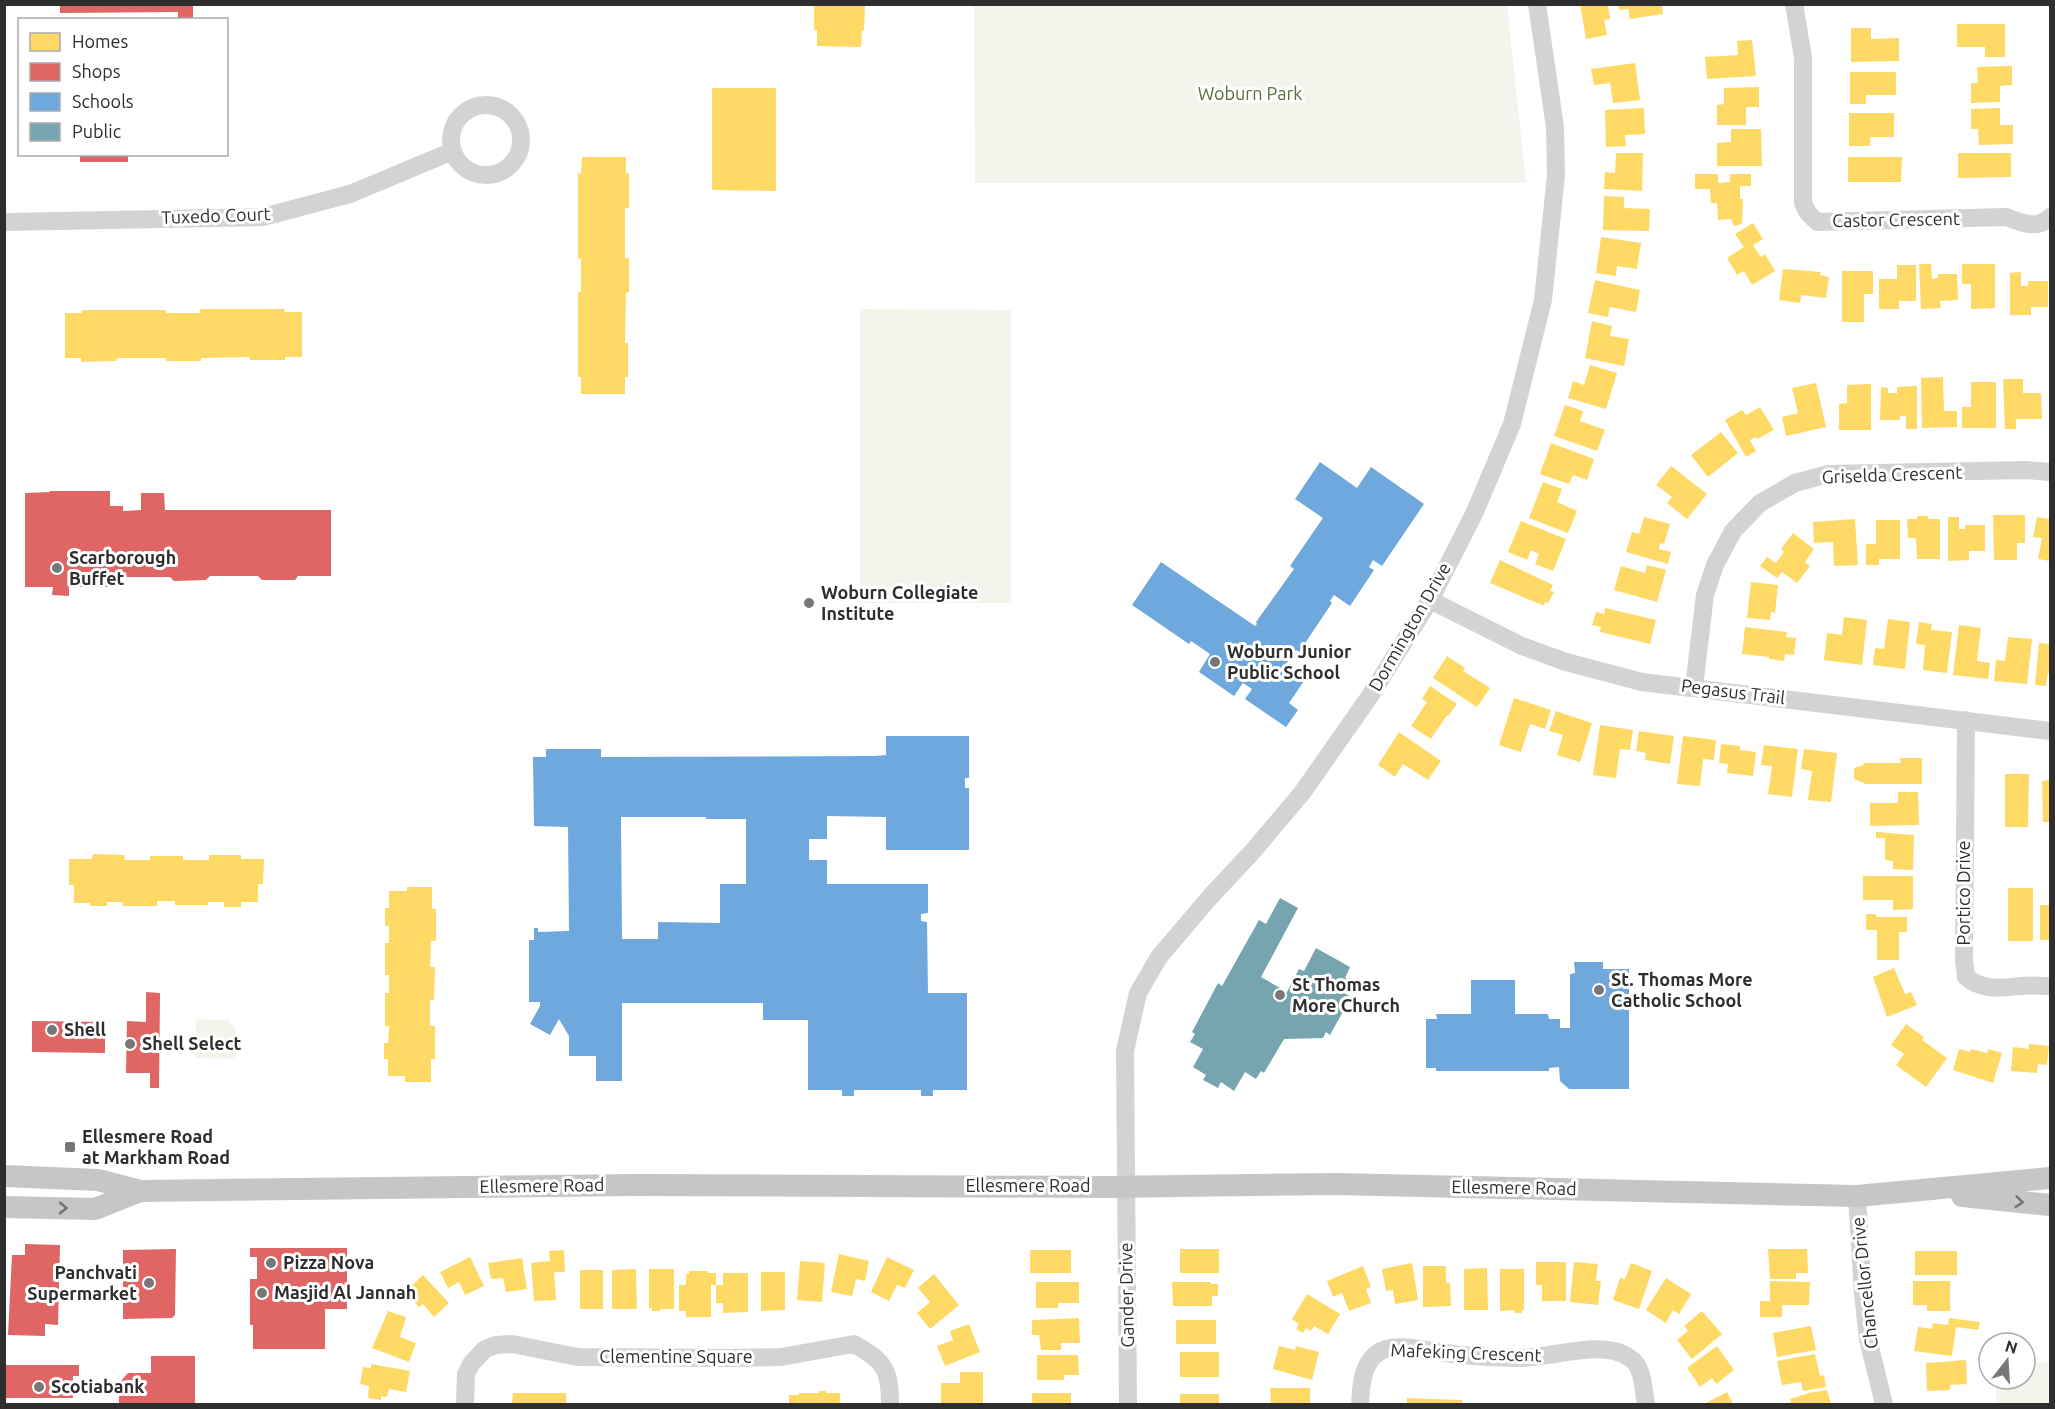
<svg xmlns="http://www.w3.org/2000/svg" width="2055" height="1409" viewBox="0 0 2055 1409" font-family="Ubuntu,sans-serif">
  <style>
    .green { fill: #f2f5eb }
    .homes { fill: #ffd966 }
    .shops { fill: #e06666 }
    .schools { fill: #6fa8dc; fill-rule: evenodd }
    .public { fill: #76a5af }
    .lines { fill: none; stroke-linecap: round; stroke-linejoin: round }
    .minor { stroke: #d3d3d3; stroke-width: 18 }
    .major { stroke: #c6c6c6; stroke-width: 22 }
    .oneway { stroke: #727272 }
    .poi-dot { fill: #777; stroke: #fff; stroke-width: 2 }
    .labels { text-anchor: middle; stroke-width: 6; stroke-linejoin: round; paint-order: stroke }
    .park-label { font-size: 18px; fill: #5a6d38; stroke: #fff }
    .street-label { font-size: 18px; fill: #2e2e2e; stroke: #fff }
    .poi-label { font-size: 18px; font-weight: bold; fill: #2e2e2e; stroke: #fff; text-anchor: start }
  </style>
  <rect width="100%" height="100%" fill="#fff"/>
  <path class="green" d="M974,5h533l19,178h-551z
    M860,309l151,1v293h-151z
    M196,1019l32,1 8,10v29l-41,-1z
    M2025,1360l25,3v41h-53l-2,-25h30z"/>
  <path class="homes" d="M814,4h51l-1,26h-2l-1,17 -44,-1v-16h-3z
    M1580,4h32l-4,2 2,13 -6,1 3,15 -21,4z
    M1618,4h44l1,10 -33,5 -2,-10 -9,1z
    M1957,24h48v33h-20v-10h-28z
    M1851,28h20v11l28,-1v23l-48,1z
    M1752,40l4,36 -49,3 -2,-22 33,-2 -1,-14z
    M1635,63l5,37 -27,3 -3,-20 -16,2 -3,-16z
    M2012,66v19l-12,1v16l-29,1v-20h7l-1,-16z
    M1850,72h46v23h-30v9h-16z
    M1759,87v20h-13v18h-29v-20l7,-1v-16z
    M712,88h64v103l-64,-1z
    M1644,108l1,26 -20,1 1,11 -20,1 -1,-37z
    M2000,108v17h13v19l-34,1 -1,-16h-7v-20z
    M1849,113h45v24h-24v9h-21z
    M1731,129h30l1,37h-45v-23l14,-1z
    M1616,153h27l-1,38 -38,-2 1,-17 10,1z
    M1958,153h53v24l-53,1z
    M582,157h44v16h3v35h-4v50h4v34l-3,1 -1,50h3v34h-3v17h-44v-17h-3v-85h3v-33l-3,-1v-85l3,1z
    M1848,157h54l-1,25h-53z
    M1695,174h23v9l12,-1v-8h21v12h-11v13h3l-1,25 -8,2 -3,-7 -13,1 -1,-17h-6l-1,-14h-15z
    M1604,196l20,1v11l26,1 -1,22 -46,-1z
    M1753,223l10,16 -10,6 8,12 4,-3 10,17 -23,14 -8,-14 -7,4 -10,-17 17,-11 -9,-13z
    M1601,237l40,6 -4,26 -20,-3 -1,10 -20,-3z
    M1919,264h12l1,15 6,-1v-4h19l1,26 -18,1 1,7 -20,1z
    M1962,264h33v44l-24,1v-25h-9z
    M1897,265h19v36h-17v8h-20v-30h18z
    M1783,269l38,3 -1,3 9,2 -3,21 -25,-3 -1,8 -21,-3z
    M1842,271h31v23h-9v28h-22z
    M2021,272v14h7v-5h20v26h-17v8h-21v-42z
    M1595,280l45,10 -4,22 -26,-5 -2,10 -20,-4z
    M200,309h85l-1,3h18v45h-17v3h-35v-3l-49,1v3h-35v-3h-49l-1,3 -35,1v-4h-16v-45h17v-3h84v3h34z
    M1592,321l20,5 -2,10 19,3 -5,27 -39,-8z
    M1590,365l27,8 -11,36 -38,-11 5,-17 11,4z
    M1943,377l1,34h13v16l-35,1 -1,-50z
    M2003,379h20v14h18l1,26h-26v10h-11z
    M1971,382h25v46h-34v-21h9z
    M1816,383l10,44 -40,9 -4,-19 16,-4 -6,-25z
    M1871,384v46h-32v-26l8,-1v-18z
    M1917,386v43h-11v-13h-6v4h-20l1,-33 7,1v5h9v-6z
    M1565,405l18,6 -3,10 25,9 -8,21 -43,-15z
    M1760,407l14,23 -17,9 -1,-2 -6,3 6,11 -10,6 -21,-37 17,-10 4,5z
    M1721,432l17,21 -30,24 -17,-22z
    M1551,443l43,16 -7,21 -14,-5 -4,9 -29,-10z
    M1671,466l36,28 -20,25 -20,-16 5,-6 -16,-12z
    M1543,482l19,7 -5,13 20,9 -9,22 -39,-15z
    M1993,515h32v28h-8v17h-23z
    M1917,516h11v3h12v40h-23l-1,-21h-8l-1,-19h10z
    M1644,517l26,7 -6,20 -4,-1 -1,6 12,3 -3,12 -42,-12 6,-20 7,2z
    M1948,517h11v12h6v-4h20v26h-16v9l-21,1z
    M2037,517l13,2v42l-12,-2 4,-21 -9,-1z
    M1855,519l3,46 -24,1 -1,-24 -19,1 -1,-21z
    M1876,520h24v39h-21v6h-13v-21h10z
    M1521,521l45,18 -13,32 -18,-7 4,-10 -8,-4 -4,10 -19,-8z
    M1793,533l21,16 -9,13 5,4 -13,17 -15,-11 -5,6 -17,-12 7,-9 9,6 8,-11 -3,-3z
    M1500,560l53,25 -3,6 4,1 -6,11 -3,-1 -1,3h-2l-52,-22z
    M1647,565l19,5 -9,32 -43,-12 7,-24 24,7z
    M1751,582l27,3 -3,28 -4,-1 -1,8 -23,-2z
    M1605,608l51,12 -6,24 -50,-12 1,-5 -9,-2 4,-13 8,2z
    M1844,617l23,3 -5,45 -38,-5 3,-27 15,2z
    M1888,619l22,3 -5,47 -32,-4 2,-17 9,1z
    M1919,622l13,2 -1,6 21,2 -5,41 -24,-3 2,-25 -9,-1z
    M1959,625l22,3 -4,33 13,2 -2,16 -35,-4z
    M1745,627l42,5 -1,5 10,1 -2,17 -9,-1 -1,7 -15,-2v-2l-27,-3z
    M2008,637l24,2 -5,45 -33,-3 2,-21 9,1z
    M2039,643l11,1v29h-2l-2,13 -11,-1z
    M1447,656l18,12 -2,3 27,17 -13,19 -44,-29z
    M1430,686l27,18 -9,12 -1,-1 -16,24 -20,-13 16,-24 -5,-3z
    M1514,698l37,12 -6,19 -15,-5 -9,28 -22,-7z
    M1556,711l36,12 -12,39 -23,-7 6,-20 -14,-4z
    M1600,725l33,5 -3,20 -10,-1 -4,29 -23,-3z
    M1639,731l35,5 -4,28 -25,-4 1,-7 -10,-2z
    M1399,732l42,29 -13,19 -25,-16 -8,13 -17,-12z
    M1683,736l33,4 -2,20 -11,-1 -3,27 -23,-2z
    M1721,744l19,2v4l16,2 -3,24 -26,-3 1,-9 -9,-1z
    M1764,745l34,4 -6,48 -24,-3 4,-28 -11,-1z
    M1804,749l33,4 -6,49 -23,-2 4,-29 -11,-2z
    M1900,758h22v26h-58v-1l-10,-4v-11l10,-3 -1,-2h38z
    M2005,774h24l-1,53h-23z
    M2050,780v42h-7l-1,-41z
    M1898,792h20l1,33 -49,1v-23h28z
    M1876,832l38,3 -1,35 -20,-1v-8l-8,-1v-22h-9z
    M93,854l32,1 -1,5h26v-4h33v4h26v-5h32v4h23l-1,25h-5v18h-17v5h-17v-5h-16v3h-33v-4h-18v5h-34v-4h-16v4h-17v-3h-16v-18h-5v-26h23z
    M1863,876h50v33l-20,1v-10h-30z
    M407,887h25v22h4v32h-5l-1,26h5l-1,33h-4v26h5v33h-4v23h-26v-6h-17v-17h-4v-16h4l1,-17h-4v-33h4v-18h-4v-32h4v-17h-4v-18h4v-17h18z
    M2008,888h25v53h-25z
    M2040,905h10v35h-10z
    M1866,914h10v3h31v15h-8v28h-22v-30h-11z
    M1894,968l11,26 6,-2 6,13 -30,12 -14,-40z
    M1906,1024l18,13 -2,3 25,18 -21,29 -30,-22 8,-11 -13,-9z
    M2029,1044l20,2 -2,19 -9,-1 -1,9 -26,-2 2,-24 16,2z
    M1959,1049l11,3 1,-3 16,4 1,-4 14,4 -9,30 -40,-13z
    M1180,1249h39v24h-39z
    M1768,1249h39l1,24h-12v6h-26z
    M564,1250l1,22h-11l2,28 -22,1 -3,-38 19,-2 -1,-10z
    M1030,1250h41v23h-41z
    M1915,1251h42v24h-42z
    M839,1254l30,7 -4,20 -9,-2 -4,17 -21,-4z
    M470,1257l14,29 -19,9 -6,-13 -11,6 -8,-16z
    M887,1257l27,13 -9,18 -8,-3 -8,16 -18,-9z
    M522,1258l5,31 -21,3 -3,-14 -12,1 -3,-16z
    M800,1261l25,2 -3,39 -25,-2z
    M1536,1262h30v39h-24v-16h-6z
    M1574,1262l24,2 -2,17h5l-3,24 -28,-3z
    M1412,1263l6,37 -23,4 -2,-14 -7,1 -4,-22z
    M1631,1263l21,8 -13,38 -26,-9 7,-22 5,1z
    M1363,1266l8,21 -5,2 5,14 -22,8 -7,-18 -9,4 -6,-16z
    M1423,1266h23v17h4l1,23 -28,1z
    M1487,1268l1,42h-24v-41z
    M636,1269l1,40h-25v-39z
    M649,1269h25v40h-14v2h-8v-3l-3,1z
    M1500,1269h24v41h-2v3h-7l-1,-3 -14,1z
    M580,1270h23v39h-23z
    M689,1271h19v2h8v12h-5v32h-25v-6h-7v-26h7v-11h3z
    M761,1272h24v38l-24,1z
    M723,1273h25v39l-25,1v-10h-7v-18h7z
    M934,1274l25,31 -29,24 -13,-16 13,-11 -12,-14z
    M423,1275l26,28 -15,14 -11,-13 -4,3 -14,-15z
    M1666,1278l25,16 -12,20 -6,-4 -7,13 -20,-13z
    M1770,1281l40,1 -1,23h-27v12h-22v-16h10z
    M1913,1281h37v30h-23v-6h-14z
    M1036,1282h43v21h-21v5h-22z
    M1172,1282h39v2h7v12h-6v10h-39z
    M1307,1294l33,20 -12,20 -14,-8 -3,5 -5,-3 -3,5 -7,-4 3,-5 -7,-5z
    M388,1311l18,6 -6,20 16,6 -7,19 -37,-14z
    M1702,1311l20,23 -30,25 -15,-19 11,-9 -4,-5z
    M1079,1318l1,25h-19v7h-20l-2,-15h-7v-15z
    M1949,1318l31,4 -2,8 -22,-3 -4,29 -38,-5 4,-24 14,2 1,-6 15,2z
    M1176,1320h40v24h-40z
    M969,1324l11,28 -35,14 -8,-20 16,-6 -3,-9z
    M1811,1326l5,24 -39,7 -4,-24z
    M1279,1346l16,4 1,-4 23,6 -7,28 -39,-11z
    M1717,1346l17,24 -18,14 -4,-6 -12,9 -13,-19z
    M1180,1352h39v25h-39z
    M1815,1354l5,22 4,-1 2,12 -23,4 -2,-9 -19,3 -5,-24z
    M1037,1355h41l1,20h-15v5h-27z
    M1966,1360l1,24 -17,1v5l-23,1 -1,-28z
    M371,1364l39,7 -4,21 -17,-3 -2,8 -6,-1v4l-13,-2 1,-12 -9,-2 3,-17 8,1z
    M960,1372h23v32h-42v-21h19z
    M1270,1388h40v16h-39z
    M1827,1390l4,14h-48l8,-2 -1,-3 19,-6z
    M819,1391h7v2h14v11h-51v-9h10v-2h20z
    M1727,1392l6,12h-26l-1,-1z
    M513,1393h53v11h-54z
    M1032,1393h39v11h-39z
    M1180,1394h39v10h-39z
    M1407,1398l55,2v4h-55z"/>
  <path class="shops" d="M60,4h133v16h-15v-8l-118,1z
    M80,154h48v8h-48z
    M50,491h60v15h13v5l18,-1v-17h23l1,17h166v66h-33l-3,4h-33l-4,-4h-48l-4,4 -32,1 -4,-4h-47l-11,10h-43v9l-17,-1 1,-8h-28v-94l25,-1z
    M146,992l14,1 -1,95h-9v-15h-24l1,-52 19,1z
    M32,1021l73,1v31l-73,-1z
    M25,1244l35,1 -2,80 -13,-1v12l-37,-1 4,-80h13z
    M250,1248h97v61h-22v40h-72v-24h-3v-46h7v-22h-7z
    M176,1249l-1,66 -3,3 -49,1v-69z
    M151,1356h44v48h-76v-21l9,-10h23z
    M4,1365h75v11h-6v22h-69z"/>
  <path class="schools" d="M1320,462l37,26 14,-21 53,37 -42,62 -9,-6 -4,7 5,3 -24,36 -16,-11 -4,6 2,2 -33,49 -3,-2 -10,14 20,14 -17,25 9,7 -12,17 -41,-28 7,-10 -9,-6 -9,13 -35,-24 11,-18 -19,-13 -2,3 -57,-39 29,-43 94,64 2,-2 -1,-2 38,-53 -4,-3 33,-48 -28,-19z
    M886,736h83v42h-4v10h4v62h-83v-33l-59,-1v23h-18v21h18v24h101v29l-7,1v7l6,1 1,71h39v97h-34v6h-12v-6h-67v6h-12v-6h-34v-70h-45v-17h-141v78h-26v-25h-27v-20l-10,-17 -9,16 -20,-11 10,-18v-4h-11v-62h5v-12h4v4l31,-1 -1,-104 -34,-1 -1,-69h13v-8h55v8l273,-1 12,-1zM621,817h85v2h40v65h-26v39l-62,-1v17h-36z
    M1574,962h29v7h26v120h-60l-9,-8 -1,-14 -10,1v3h-113v-3h-10v-49h11l-1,-5h35v-34h44v34h33l1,5h11v9h10v-54l5,-1z"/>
  <path class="public" d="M1280,898l18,10 -37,69 26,15 12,-23 5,2 12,-23 34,19 -5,11 6,2 -7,13 7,4 -21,38 -4,-3 -3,6 -39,1 -20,34 -3,-2 -5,8 -11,-7 -11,19 -13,-9 -3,6 -15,-8 3,-5 -13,-8 10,-18 -13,-7 5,-8 -3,-2 26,-49 4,3 37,-66 7,4z"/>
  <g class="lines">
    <path class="minor" d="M1794,4l9,53v146l5,10 9,9 189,-5c16,6 31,13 44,0
      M451 140a35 35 0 1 1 70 0a35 35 0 1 1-70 0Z
      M4,222l259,-5 87,-23 103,-43
      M1430,600l92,46 44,16 76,20 408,49
      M1694,687l11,-92 10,-30 18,-34 27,-28 35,-20 33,-9 198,-4 24,2
      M1966,720l-2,240 2,17c17,14 35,11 55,9 10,-1 20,0 29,0
      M1857,1196l6,98 5,45 16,65
      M465,1404l1,-30 5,-10 14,-15 11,-4 16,-1 66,13 154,1 49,-1 73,-13c30,17 36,25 36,60
      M1128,1404l-3,-353 13,-58 21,-36 51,-60 43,-46 49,-58 68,-97 60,-96 44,-86 38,-90 31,-124 13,-125 -1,-48 -18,-123
      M1360,1404c1,-18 2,-43 21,-53 18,-10 60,3 81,4 19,2 37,3 56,3 32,1 85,-20 112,0 14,9 13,32 16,46"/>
    <path class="major" d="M4,1176l94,4 42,11 496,-6 469,2 231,-3 521,12 193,-18
      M1962,1196l88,9
      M4,1207l91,2 45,-18"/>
  </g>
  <defs><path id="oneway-chevron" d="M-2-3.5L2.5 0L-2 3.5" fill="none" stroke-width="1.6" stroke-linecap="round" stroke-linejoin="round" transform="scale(1.5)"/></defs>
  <g class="oneway">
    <use href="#oneway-chevron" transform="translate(2019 1202) rotate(6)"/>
    <use href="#oneway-chevron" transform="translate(63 1208) rotate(1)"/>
  </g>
  <g class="poi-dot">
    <circle cx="57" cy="568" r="6"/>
    <circle cx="809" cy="603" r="6"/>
    <circle cx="1215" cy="662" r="6"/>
    <circle cx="1599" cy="990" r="6"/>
    <circle cx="1280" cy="995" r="6"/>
    <circle cx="52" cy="1030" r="6"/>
    <circle cx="130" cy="1044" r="6"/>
    <rect x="64" y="1141" width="12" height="12" rx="3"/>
    <circle cx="271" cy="1263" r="6"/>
    <circle cx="149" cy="1283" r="6"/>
    <circle cx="262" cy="1293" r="6"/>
    <circle cx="39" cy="1387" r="6"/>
  </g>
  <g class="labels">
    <g class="park-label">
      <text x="1250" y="100">Woburn Park</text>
    </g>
    <g class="street-label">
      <text transform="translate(216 216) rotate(-2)" y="6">Tuxedo Court</text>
      <text transform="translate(1896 220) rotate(-1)" y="6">Castor Crescent</text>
      <text transform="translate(1892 475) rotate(-2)" y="6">Griselda Crescent</text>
      <text transform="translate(1410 627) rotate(-60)" y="6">Dormington Drive</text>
      <text transform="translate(1733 692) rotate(7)" y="6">Pegasus Trail</text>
      <text transform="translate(1964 893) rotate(-90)" y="6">Portico Drive</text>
      <text transform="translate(542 1186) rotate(-1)" y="6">Ellesmere Road</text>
      <text x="1028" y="1192">Ellesmere Road</text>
      <text transform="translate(1514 1188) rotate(1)" y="6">Ellesmere Road</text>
      <text transform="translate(1865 1283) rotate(-96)" y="6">Chancellor Drive</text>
      <text transform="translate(1127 1295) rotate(-91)" y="6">Gander Drive</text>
      <text transform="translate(1466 1353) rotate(2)" y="6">Mafeking Crescent</text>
      <text x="676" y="1363">Clementine Square</text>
    </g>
    <g class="poi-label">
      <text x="69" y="564">Scarborough<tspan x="69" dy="21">Buffet</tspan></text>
      <text x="821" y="599">Woburn Collegiate<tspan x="821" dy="21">Institute</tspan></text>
      <text x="1227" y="658">Woburn Junior<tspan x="1227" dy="21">Public School</tspan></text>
      <text x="1611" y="986">St. Thomas More<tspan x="1611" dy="21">Catholic School</tspan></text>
      <text x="1292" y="991">St Thomas<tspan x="1292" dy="21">More Church</tspan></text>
      <text x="64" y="1036">Shell</text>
      <text x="142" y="1050">Shell Select</text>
      <text x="82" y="1143">Ellesmere Road<tspan x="82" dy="21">at Markham Road</tspan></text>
      <text x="283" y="1269">Pizza Nova</text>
      <text x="137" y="1279" text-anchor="end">Panchvati<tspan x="137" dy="21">Supermarket</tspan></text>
      <text x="274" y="1299">Masjid Al Jannah</text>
      <text x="51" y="1393">Scotiabank</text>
    </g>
  </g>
  <rect width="2055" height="1409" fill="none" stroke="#2e2e2e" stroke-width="12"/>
  <rect x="18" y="18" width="210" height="138" fill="#ffffff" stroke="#ababab" stroke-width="1.5"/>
  <rect x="30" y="33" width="30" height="18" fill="#ffd966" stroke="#ababab" stroke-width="1.5"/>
  <text x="72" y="48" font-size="18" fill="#2e2e2e">Homes</text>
  <rect x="30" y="63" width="30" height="18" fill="#e06666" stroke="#ababab" stroke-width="1.5"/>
  <text x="72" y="78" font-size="18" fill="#2e2e2e">Shops</text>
  <rect x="30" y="93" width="30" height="18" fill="#6fa8dc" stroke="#ababab" stroke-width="1.5"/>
  <text x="72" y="108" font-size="18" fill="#2e2e2e">Schools</text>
  <rect x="30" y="123" width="30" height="18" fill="#76a5af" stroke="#ababab" stroke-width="1.5"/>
  <text x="72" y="138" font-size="18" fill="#2e2e2e">Public</text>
  <g transform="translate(2007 1361) rotate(17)"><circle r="28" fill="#ffffff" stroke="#ababab" stroke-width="1.5"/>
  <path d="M0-4.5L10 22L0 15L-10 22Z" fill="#777777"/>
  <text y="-9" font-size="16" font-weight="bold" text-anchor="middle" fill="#2e2e2e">N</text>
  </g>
</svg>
